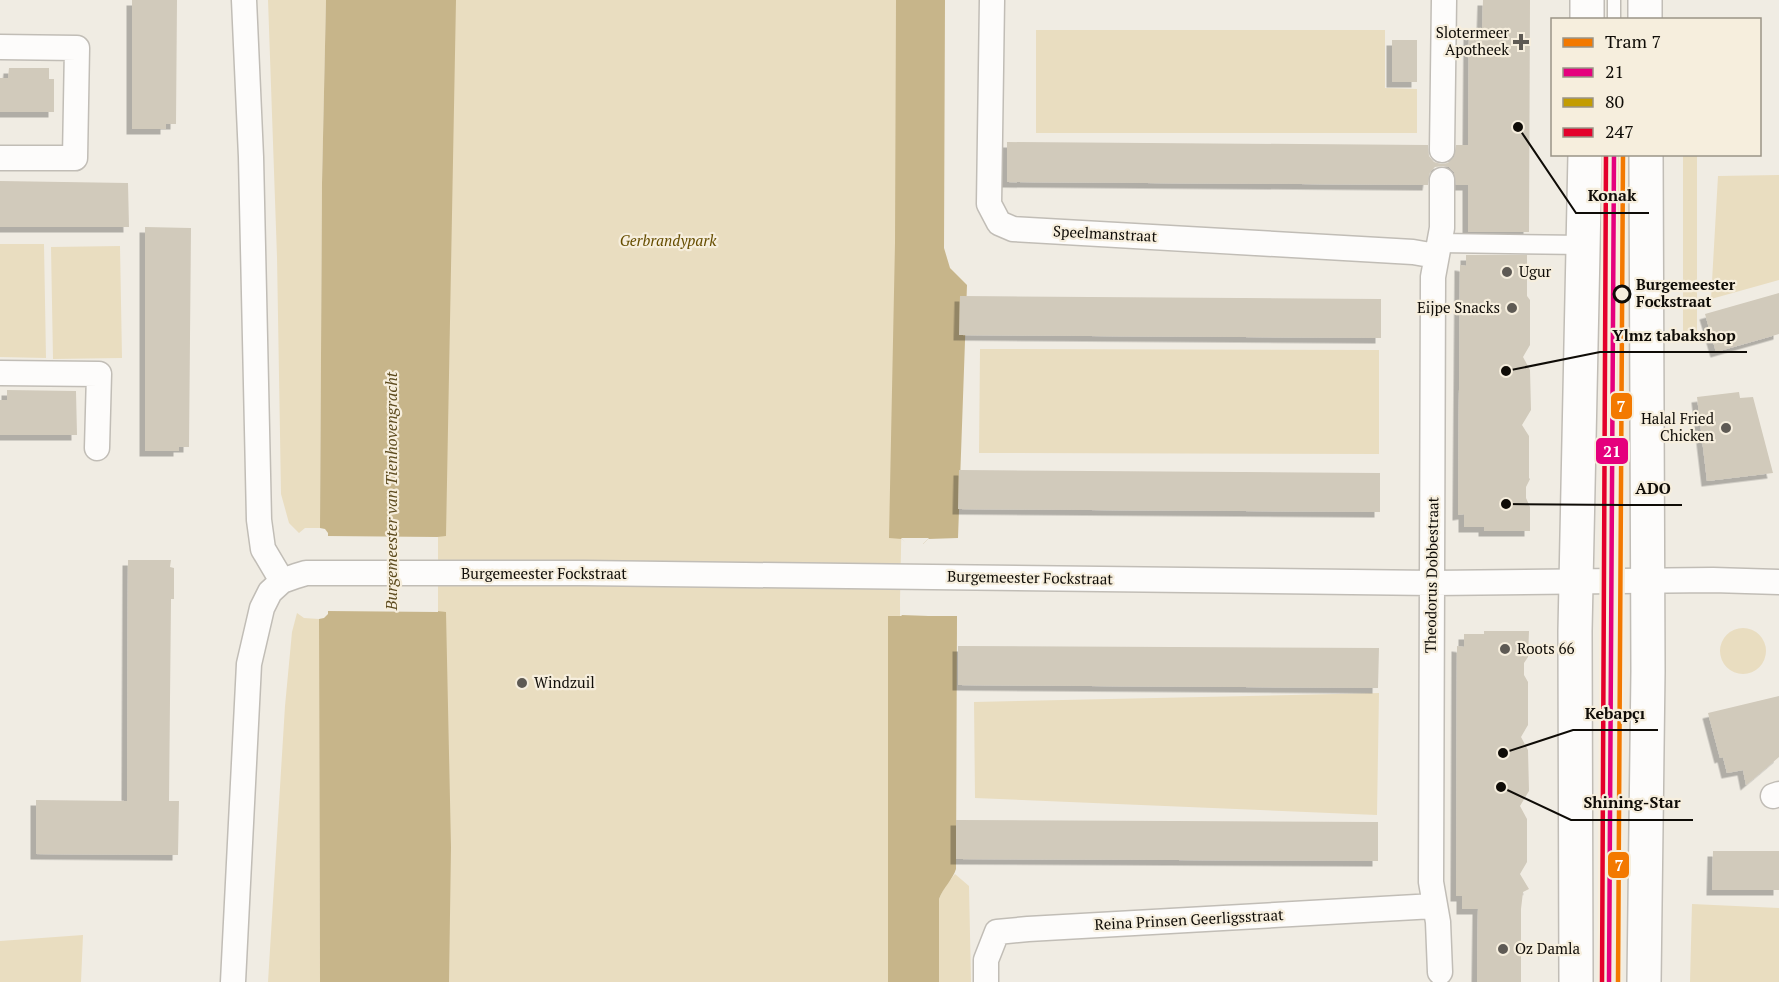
<svg xmlns="http://www.w3.org/2000/svg" width="1779" height="982" viewBox="0 0 1779 982" font-family="'PT Serif',serif">
  <style>
    .green { fill: #e9ddc0 }
    .water { fill: #c7b58a }
    .pier { fill: #f0ece3 }
    .building { fill: #d1cabb; filter: url(#shadow) }
    .lines { fill: none; stroke-linecap: round; stroke-linejoin: round }
    .service-casing { stroke: #c1bdb6; stroke-width: 15 }
    .pedestrian-casing { stroke: #c1bdb6; stroke-width: 21 }
    .minor-casing { stroke: #c1bdb6; stroke-width: 27 }
    .secondary-casing { stroke: #c1bdb6; stroke-width: 36 }
    .service { stroke: #fdfcfb; stroke-width: 12 }
    .pedestrian { stroke: #fdfcfb; stroke-width: 18 }
    .minor { stroke: #fdfcfb; stroke-width: 24 }
    .secondary { stroke: #fdfcfb; stroke-width: 33 }
    .bus-1-casing { stroke: #f6eedd; stroke-width: 9 }
    .bus-2-casing { stroke: #f6eedd; stroke-width: 9 }
    .bus-3-casing { stroke: #f6eedd; stroke-width: 9 }
    .bus-1 { stroke: #e5007d; stroke-width: 4.5 }
    .bus-2 { stroke: #c39c02; stroke-width: 4.5 }
    .bus-3 { stroke: #e4002b; stroke-width: 4.5 }
    .tram-1-casing { stroke: #f6eedd; stroke-width: 9 }
    .tram-1 { stroke: #f37900; stroke-width: 4.5 }
    .poi-dot { fill: #5e5a54; stroke: #f6eedd; stroke-width: 2 }
    .stop-dot { fill: #f6eedd; stroke: #0f0c07; stroke-width: 3 }
    .labels { text-anchor: middle; stroke-width: 4.5; stroke-linejoin: round; paint-order: stroke }
    .poi-label { font-size: 15px; fill: #0f0c07; stroke: #f6eedd; text-anchor: start }
    .street-label { font-size: 15px; fill: #0f0c07; stroke: #f6eedd }
    .park-label { font-size: 15px; font-style: italic; fill: #664d00; stroke: #f6eedd }
    .stop-label { font-size: 15px; font-weight: bold; fill: #0f0c07; stroke: #f6eedd; text-anchor: start }
    .water-label { font-size: 16px; font-style: italic; fill: #5c4a1d; stroke: #f6eedd }
    .leader { fill: none; stroke: #0f0c07; stroke-width: 2 }
    .callout-dot { fill: #0f0c07; stroke: #f6eedd; stroke-width: 2 }
    .callout-label { font-size: 16px; text-anchor: middle; font-weight: bold; fill: #0f0c07; stroke: #f6eedd; stroke-width: 4.5; stroke-linejoin: round; paint-order: stroke }
    .line-badge { stroke: #f6eedd; stroke-width: 2 }
    .badge-label { font-size: 16px; text-anchor: middle; font-weight: bold; fill: #fff }
  </style>
  <defs>
    <filter id="shadow"><feDropShadow dx="-5.5" dy="5.5" stdDeviation="0" flood-color="#0004"/></filter>
  </defs>
  <rect width="100%" height="100%" fill="#f0ece3"/>
  <path class="green" d="M268,0h58l-4,183 -2,345h-15l-6,5 -10,-10 -8,-29 -4,-237z
    M429,0h481l-4,300 -6,301 2,381h-478z
    M1036,30h349v58l32,1v44h-381z
    M1683,155h14v176l-14,1z
    M1779,175v105l-68,19 7,-123z
    M0,244h44l2,114 -46,-1z
    M120,246l2,112 -69,1 -2,-112z
    M980,349l399,1v104l-400,-1z
    M297,613l7,5 15,1 1,363h-52l17,-276 7,-74z
    M1720 651a23 23 0 1 1 46 0a23 23 0 1 1-46 0Z
    M1379,693l-2,122 -402,-17 -1,-96z
    M955,874l14,12 2,96h-32v-83l5,-11z
    M1692,904l87,4v74h-89z
    M83,935l-2,47h-81v-41z"/>
  <path class="water" d="M326,0h130l-10,536 -9,1v74l9,1 5,235 -2,135h-129l-1,-363 5,-1 4,-4v-81l-3,-4 -5,-1 2,-345z
    M896,0h49l-1,248 6,20 17,17 -9,253 -30,1 -5,5v67l5,5h29l-1,253c-3,10 -13,19 -17,30v83h-51v-366h13l6,-5v-67l-5,-5 -13,-1 6,-295z"/>
  <path class="pier" d="M327,536l111,1v75l-111,-1z
    M901,538h28l-6,6v64l6,8 -28,-1 5,-4v-67z"/>
  <path class="building" d="M132,0h45l-1,124h-10v5h-34z
    M1483,0h47l-1,232h-61v-47h-12l-2,-13 -5,-5 -6,-1 -8,1 -5,5 -2,13 -421,-3v-40l421,3 1,11 5,6 7,2 7,-1 6,-6 2,-12h12l1,-114h13z
    M1392,40h25v42h-25z
    M9,68h40v11h5v33h-54v-34h8z
    M0,181l128,2 1,44h-129z
    M145,227l46,1 -2,219h-10v4h-34z
    M1466,255h61v41l3,4v45l-7,12 7,13 1,40 -9,15 7,11v42l1,1 -4,8v11l4,9v24h-46v-4h-20v-13l-6,1 2,-250 6,1z
    M1779,293v41l-63,18 -11,-38z
    M960,296l421,3v39l-422,-3z
    M7,390l69,1 1,44h-77v-35h7z
    M1739,392l1,6 13,-1 20,76 -66,8 -10,-84z
    M959,470l421,3v39l-422,-3z
    M128,560h43l-1,7 4,1v31h-3l-2,202h10l-1,54 -142,-1v-54l91,1z
    M1484,631h45l-1,26 -4,6v12l4,7v43l-7,12 7,13 1,41 -9,15 7,13v43l-7,12 9,15 -6,3 -2,17v73h-44l1,-73h-16v-13h-6l1,-250 7,1v-13h20z
    M958,646l421,2 -1,40 -420,-3z
    M1779,696v61l-33,28 -3,-15 -16,3 -4,-16 -3,1 -12,-45z
    M956,820l422,2v39l-422,-2z
    M1713,851h66v39h-67z"/>
  <g class="lines">
    <g class="service-casing">
      <path id="service" d="M1614,20v-20
        M1609,982l5,-828"/>
    </g>
    <g class="pedestrian-casing">
      <path id="pedestrian" d="M1440,243l143,2"/>
    </g>
    <g class="minor-casing">
      <path id="minor" d="M244,0l7,157 8,363 4,29 19,32
        M992,0l-3,204 10,19 14,6 400,23 23,4
        M0,47l77,1 -2,110h-75
        M1442,150l2,-150
        M0,373l99,1 -2,74
        M1773,796l6,-2
        M1440,972l-2,-50 -7,-40 2,-605 9,-49v-48
        M233,982l16,-318 13,-56 8,-16 12,-11 14,-5 10,-3h277l850,10 280,-3 66,2
        M986,982v-22l11,-28 31,-3 406,-23"/>
    </g>
    <g class="secondary-casing">
      <path id="secondary" d="M1645,0v20
        M1587,20v-20
        M1576,982l-1,-351 10,-477
        M1644,982l4,-311 -2,-517"/>
    </g>
    <use href="#service" class="service"/>
    <use href="#pedestrian" class="pedestrian"/>
    <use href="#minor" class="minor"/>
    <use href="#secondary" class="secondary"/>
    <g class="bus-1-casing">
      <path id="bus-1" d="M1609,982l5,-828"/>
    </g>
    <g class="bus-2-casing">
      <path id="bus-2" d="M1617,982l4,-828"/>
    </g>
    <g class="bus-3-casing">
      <path id="bus-3" d="M1602,982l4,-828"/>
    </g>
    <use href="#bus-1" class="bus-1"/>
    <use href="#bus-2" class="bus-2"/>
    <use href="#bus-3" class="bus-3"/>
    <g class="tram-1-casing">
      <path id="tram-1" d="M1618,982l5,-828"/>
    </g>
    <use href="#tram-1" class="tram-1"/>
  </g>
  <g class="poi-dot">
    <path d="M1518 33h6v6h6v6h-6v6h-6v-6h-6v-6h6z"/>
    <circle cx="1507" cy="272" r="6"/>
    <circle cx="1512" cy="308" r="6"/>
    <circle cx="1726" cy="428" r="6"/>
    <circle cx="1505" cy="649" r="6"/>
    <circle cx="522" cy="683" r="6"/>
    <circle cx="1503" cy="949" r="6"/>
  </g>
  <circle class="stop-dot" cx="1622" cy="294" r="8"/>
  <g class="labels">
    <g class="poi-label">
      <text x="1509" y="38" text-anchor="end">Slotermeer<tspan x="1509" dy="17">Apotheek</tspan></text>
      <text x="1519" y="277">Ugur</text>
      <text x="1500" y="313" text-anchor="end">Eijpe Snacks</text>
      <text x="1714" y="424" text-anchor="end">Halal Fried<tspan x="1714" dy="17">Chicken</tspan></text>
      <text x="1517" y="654">Roots 66</text>
      <text x="534" y="688">Windzuil</text>
      <text x="1515" y="954">Oz Damla</text>
    </g>
    <g class="street-label">
      <text transform="translate(1105 234) rotate(3)" y="5">Speelmanstraat</text>
      <text x="544" y="579">Burgemeester Fockstraat</text>
      <text transform="translate(1432 575) rotate(-89)" y="5">Theodorus Dobbestraat</text>
      <text transform="translate(1030 578) rotate(1)" y="5">Burgemeester Fockstraat</text>
      <text transform="translate(1189 920) rotate(-3)" y="5">Reina Prinsen Geerligsstraat</text>
    </g>
    <g class="park-label">
      <text x="668" y="246">Gerbrandypark</text>
    </g>
    <g class="stop-label">
      <text x="1636" y="290">Burgemeester<tspan x="1636" dy="17">Fockstraat</tspan></text>
    </g>
    <g class="water-label">
      <text transform="translate(391 491) rotate(-90)" y="6">Burgemeester van Tienhovengracht</text>
    </g>
  </g>
  <path class="leader" d="M1518 127L1576 213H1649M1506 371L1600 352H1747M1506 504L1623 505H1682M1503 753L1573 730H1658M1501 787L1571 820H1693"/>
  <g class="callout-dot">
    <circle cx="1518" cy="127" r="6"/>
    <circle cx="1506" cy="371" r="6"/>
    <circle cx="1506" cy="504" r="6"/>
    <circle cx="1503" cy="753" r="6"/>
    <circle cx="1501" cy="787" r="6"/>
  </g>
  <g class="callout-label">
    <text x="1612" y="201">Konak</text>
    <text x="1674" y="341">Ylmz tabakshop</text>
    <text x="1653" y="494">ADO</text>
    <text x="1615" y="719">Kebapçı</text>
    <text x="1632" y="808">Shining-Star</text>
  </g>
  <g class="line-badge">
    <rect x="1610" y="392" width="23" height="28" rx="6" fill="#f37900"/>
    <rect x="1595" y="437" width="34" height="28" rx="6" fill="#e5007d"/>
    <rect x="1607" y="851" width="23" height="28" rx="6" fill="#f37900"/>
  </g>
  <g class="badge-label">
    <text x="1621" y="412">7</text>
    <text x="1612" y="457">21</text>
    <text x="1619" y="871">7</text>
  </g>
  <rect x="1551" y="18" width="210" height="138" fill="#f6eedd" stroke="#9a9487" stroke-width="1.5"/>
  <rect x="1563" y="38" width="30" height="9" fill="#f37900" stroke="#9a9487" stroke-width="1.5"/>
  <text x="1605" y="48" font-size="18" fill="#0f0c07">Tram 7</text>
  <rect x="1563" y="68" width="30" height="9" fill="#e5007d" stroke="#9a9487" stroke-width="1.5"/>
  <text x="1605" y="78" font-size="18" fill="#0f0c07">21</text>
  <rect x="1563" y="98" width="30" height="9" fill="#c39c02" stroke="#9a9487" stroke-width="1.5"/>
  <text x="1605" y="108" font-size="18" fill="#0f0c07">80</text>
  <rect x="1563" y="128" width="30" height="9" fill="#e4002b" stroke="#9a9487" stroke-width="1.5"/>
  <text x="1605" y="138" font-size="18" fill="#0f0c07">247</text>
</svg>
